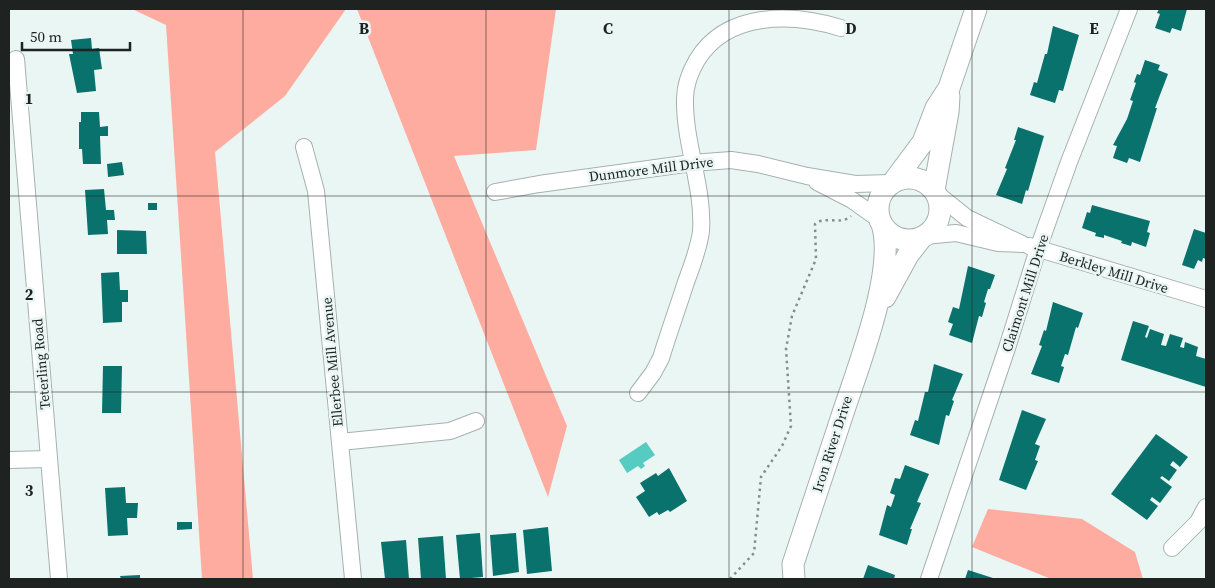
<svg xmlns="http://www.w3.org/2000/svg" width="1215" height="588" viewBox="0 0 1215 588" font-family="'Source Serif 4',serif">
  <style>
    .green { fill: #ffaca0 }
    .water { fill: #56cbc2 }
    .building { fill: #0a726d }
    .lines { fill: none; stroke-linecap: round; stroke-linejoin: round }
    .minor-casing { stroke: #a6b1af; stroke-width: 18 }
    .tertiary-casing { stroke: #a6b1af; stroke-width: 23 }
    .path { stroke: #858d8c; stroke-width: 2.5; stroke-dasharray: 2.5 4; stroke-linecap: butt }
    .minor { stroke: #fff; stroke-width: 16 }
    .tertiary { stroke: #fff; stroke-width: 21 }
    .grid { fill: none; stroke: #1e2322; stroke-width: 1; stroke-opacity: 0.55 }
    .labels { text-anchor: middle; stroke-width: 5; stroke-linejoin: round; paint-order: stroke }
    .street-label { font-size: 14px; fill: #1e2322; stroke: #eaf6f4 }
    .grid-label { font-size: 16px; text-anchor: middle; font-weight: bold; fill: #1e2322; stroke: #eaf6f4; stroke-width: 5; stroke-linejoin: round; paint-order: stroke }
  </style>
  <rect width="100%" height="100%" fill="#eaf6f4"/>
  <path class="green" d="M132,9h214l-61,87 -70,56 38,427h-51l-36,-554z
    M357,9h199l-20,141 -82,6 113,270 -19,71z
    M988,509l94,10 53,33 8,27h-92l-79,-32z"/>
  <path class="water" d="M646,442l9,13 -12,8 2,3 -4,3 -3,-3 -11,7 -8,-13z"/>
  <path class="building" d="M1159,9h28l-6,22 -9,-3 -2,5 -15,-5 5,-14 -3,-1z
    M1053,26l26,9 -16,56 -4,-1 -4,13 -25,-8 4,-13 3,1 8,-29h2z
    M91,38l1,11 7,-1 3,21 -8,1 2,21 -19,2 -8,-39h4l-2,-14z
    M1145,60l15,5 -2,5 10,4 -13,34h2l-17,54 -11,-4 -2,5 -14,-5 4,-12 -4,-1 14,-26 6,-18 -3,-1 6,-17 -2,-1 3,-8 3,1z
    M81,112h18l1,15 8,-1v10h-8l1,28h-18l-1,-15h-3v-27h2z
    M1018,127l26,9 -16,55 -2,-1 -4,14 -26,-9 11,-26 -2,-1 11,-28h-2z
    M122,162l2,13 -16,2 -1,-13z
    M104,189l2,21h8l1,10h-8l1,14 -20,1 -3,-45z
    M148,203h9v7h-9z
    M1092,205l58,16 -3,11 3,1 -4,14 -14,-5 -1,4 -10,-3 1,-2 -18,-6v3l-9,-2 1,-3 -14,-5 5,-16 3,1z
    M1194,229l12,4v26l-3,-1 -1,4 -4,-2 -4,9 -12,-4z
    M117,230l29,1 1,23h-30z
    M968,266l27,9 -5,14h-2l-4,13 2,1 -4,14 -3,-1 -7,27 -23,-8 4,-11 -5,-2 5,-15 6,2z
    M119,272l1,18h8v12h-6v20l-19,1 -2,-50z
    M1053,302l30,11 -5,15 -2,-1 -8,28 -3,-1 -4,12 3,1 -5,16 -28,-9 11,-28 -3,-1 5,-15 2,1z
    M1133,321l16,5 -4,11 2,1 3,-9 14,5 -3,11 5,1 4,-12 13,4 -3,9 4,1 1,-6 13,5 -2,9 10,3v28l-85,-27z
    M934,364l29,10 -11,26 2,1 -5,15 -3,-1 -7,30 -29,-10 5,-15 3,1 7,-29h3z
    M103,366h19l-1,47h-19z
    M1022,410l24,9 -11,25 5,2 -5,14 3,1 -12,29 -27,-10z
    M1156,434l32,23 -8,10 -7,-6 -3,4 7,5 -8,11 -7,-5 -2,2 12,9 -12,16 -8,-6 -2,3 8,6 -11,14 -36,-26z
    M905,465l24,9 -12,28 4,1 -11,26h2l-5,16 -28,-10 8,-30 4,2 4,-12 -5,-2 5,-15 5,1z
    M669,468l18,33 -17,11 -2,-2 -9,5 -2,-3 -8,5 -13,-20 9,-6 -5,-8 16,-10 2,3z
    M125,487l1,16h12l-1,15h-10l1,17 -20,1 -3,-48z
    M177,522h15v7l-15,1z
    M548,527l4,44 -25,3 -4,-44z
    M480,533l3,44 -23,2 -4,-44z
    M516,533l3,39 -26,4 -3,-41z
    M443,536l3,43h-25l-3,-41z
    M406,540l3,39h-24l-4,-37z
    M868,565l27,10 -1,4h-31z
    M968,570l28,9h-31z
    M140,575v4h-19l-1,-3z"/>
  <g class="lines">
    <g class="minor-casing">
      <path id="minor" d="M16,59l43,520
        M304,147l12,44 37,388
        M817,182l35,18 28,20
        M495,192l44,-8 153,-21 39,-3 27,4 49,12 48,8 36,-1
        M924,236l32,-3 42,10 24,1 -55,-26 -31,-25
        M1029,246l177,53
        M638,393l15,-20 8,-15c8,-26 17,-51 25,-76 6,-16 13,-34 15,-51 3,-44 -17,-88 -16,-132 0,-14 5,-27 12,-39 30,-49 95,-47 144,-32
        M340,442l110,-11 26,-10
        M9,460l40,-1
        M1172,548l26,-26 8,-15
        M929,579l78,-231 31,-99 31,-87 60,-153"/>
    </g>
    <g class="tertiary-casing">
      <path id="tertiary" d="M878 209a31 31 0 1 1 62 0a31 31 0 1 1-62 0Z
        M894,181l29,-39 13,-34 13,-20 27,-79
        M934,190l14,-78 1,-16
        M885,297l23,-42 14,-18
        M794,579l-1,-15c16,-48 32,-96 48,-145 15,-47 56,-148 41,-195"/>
    </g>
    <path class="path" d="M730,579l24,-26 7,-76 21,-31 9,-20 -5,-77 6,-33 24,-57 -1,-35c11,-9 25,2 36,-8"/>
    <use href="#minor" class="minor"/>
    <use href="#tertiary" class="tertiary"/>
  </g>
  <path class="grid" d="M243,9v570M486,9v570M729,9v570M972,9v570M9,196h1197M9,392h1197"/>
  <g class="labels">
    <g class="street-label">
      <text transform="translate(651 169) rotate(-7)" y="5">Dunmore Mill Drive</text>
      <text transform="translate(1114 272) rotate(17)" y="5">Berkley Mill Drive</text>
      <text transform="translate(1025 293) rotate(-72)" y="5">Claimont Mill Drive</text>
      <text transform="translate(332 362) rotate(-95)" y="5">Ellerbee Mill Avenue</text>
      <text transform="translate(41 364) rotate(-95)" y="5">Teterling Road</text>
      <text transform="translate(832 444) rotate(-72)" y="5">Iron River Drive</text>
    </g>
  </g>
  <g class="grid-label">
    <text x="364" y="34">B</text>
    <text x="608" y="34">C</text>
    <text x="851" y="34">D</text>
    <text x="1094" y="34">E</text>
    <text x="29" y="104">1</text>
    <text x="29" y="300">2</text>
    <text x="29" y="496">3</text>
  </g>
  <rect width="1215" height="588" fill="none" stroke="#1e2322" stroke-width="20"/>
  <path d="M22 42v8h108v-8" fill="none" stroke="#1e2322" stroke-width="2.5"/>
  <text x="30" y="42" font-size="15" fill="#1e2322" stroke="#eaf6f4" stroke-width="4" paint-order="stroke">50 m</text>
</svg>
